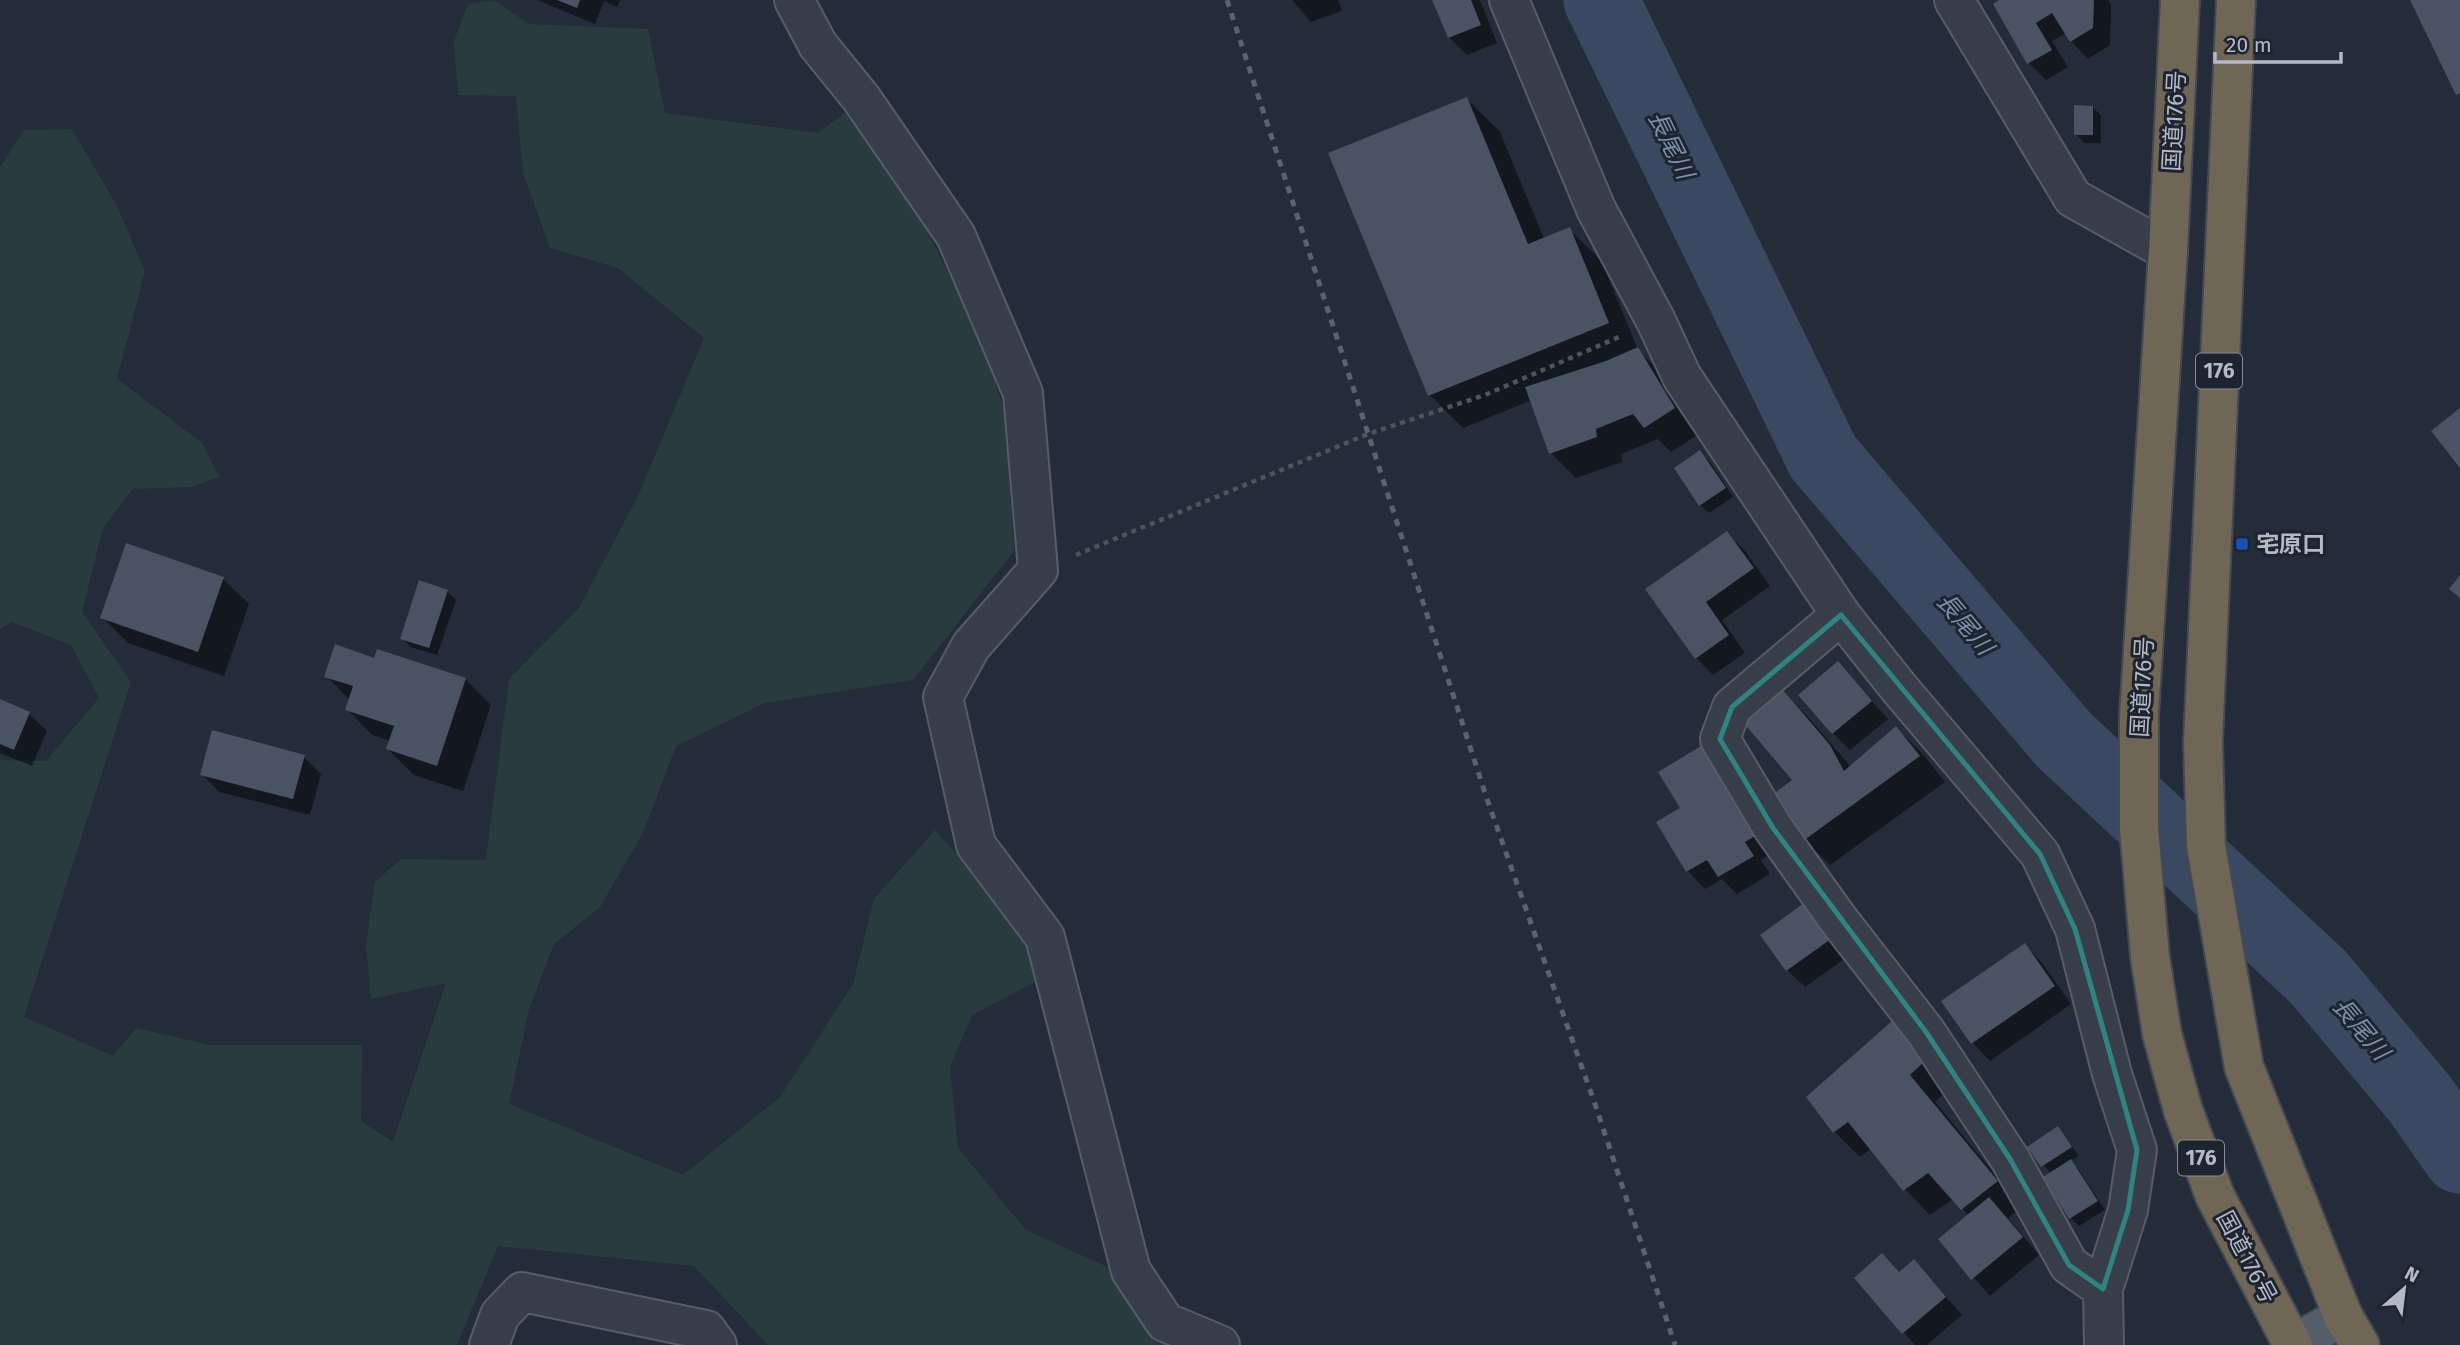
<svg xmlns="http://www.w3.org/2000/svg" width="2460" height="1345" viewBox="0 0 2460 1345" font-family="'Fira Sans','Noto Sans JP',sans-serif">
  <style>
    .green { fill: #293b3d }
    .shadow { fill: #0007 }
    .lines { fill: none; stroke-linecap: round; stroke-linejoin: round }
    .river { stroke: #3a4961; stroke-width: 75 }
    .building { fill: #4a5363 }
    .minor-casing { stroke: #565c68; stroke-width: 42 }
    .major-casing { stroke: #414753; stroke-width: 42 }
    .highway-casing { stroke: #434955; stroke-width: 42 }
    .path { stroke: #47585c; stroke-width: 4.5; stroke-dasharray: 5 5; stroke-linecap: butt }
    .minor { stroke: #373e4a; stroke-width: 38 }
    .major { stroke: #555d6a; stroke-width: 38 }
    .highway { stroke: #6f6655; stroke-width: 38 }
    .rail { stroke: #5a6271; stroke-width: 5; stroke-dasharray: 7 7; stroke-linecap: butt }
    .marked { fill: none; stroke: #308380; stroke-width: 5; stroke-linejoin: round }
    .transit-dot { fill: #1a4fb4; stroke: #1d232f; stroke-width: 2.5 }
    .labels { text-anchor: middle; stroke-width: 6; stroke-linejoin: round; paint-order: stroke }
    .shield { fill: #1d232f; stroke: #868c99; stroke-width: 2 }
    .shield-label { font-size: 21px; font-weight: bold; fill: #b3b9c6 }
    .street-label { font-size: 23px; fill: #b3b9c6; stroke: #1d232f }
    .poi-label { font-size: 23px; font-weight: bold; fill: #b3b9c6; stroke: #1d232f; text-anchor: start }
    .water-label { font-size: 24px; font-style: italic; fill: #7c8fab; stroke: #1d232f }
  </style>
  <rect width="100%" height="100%" fill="#242c39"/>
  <path class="green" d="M494,0l35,24 119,5 17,84 153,20 30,-23 43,50 89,176 25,76 9,139 -101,129 -148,23 -89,43 -33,87 -43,74 -46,37 -25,65 -20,95 174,71 97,-78 73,-113 21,-85 61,-69 100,112 8,36 -71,37 -22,52 8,81 68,82 86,39 68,76h-412l-74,-79 -196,-20 -41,99h-457v-585l46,1 53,-63 -28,-53 -59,-23 -12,7v-462l24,-37 48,-1 45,77 28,65 -28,108 85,64 17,34 -28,10 -58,2 -30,39 -21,84 49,70 -107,335 89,39 23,-28 74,17h152l-1,76 32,21 53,-159 -75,16 -5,-55 9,-62 26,-23 85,1 23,-181 70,-71 60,-114 65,-156 -86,-70 -68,-20 -27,-75 -7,-77 -58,-1 -4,-54 14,-37z"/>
  <path class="shadow" d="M537,0h83l-3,7 -13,-6 -9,23z
    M1292,0h46l4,11 -31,11z
    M1434,0h46l17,43 -30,12 -18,-18z
    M2003,0h105l3,5 -1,40 -22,14 -17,-18 -5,-8 -14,8 16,26 -22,13 -17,-17 -34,-59z
    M1467,99l33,33 44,107 25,-10 33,33 36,88 25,25 36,59 -28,18 -13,-13 -37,15 1,8 -46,16 -25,-25 -19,-53 -69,28 -33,-33z
    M2093,107l8,9v27h-17l-8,-9z
    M1700,452l9,9 24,36 -24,16 -9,-8z
    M1727,533l18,18 25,35 -48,34 23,33 -32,22 -17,-17 -48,-69z
    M127,545l96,34 26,25 -25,72 -96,-33 -26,-26z
    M447,591l9,9 -19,55 -27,-8 -8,-9z
    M375,660l90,19 26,26 -28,86 -49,-16 -26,-26 3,-8 -19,-6 -25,-26 3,-9 -24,-24z
    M1838,664l50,55 -38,31 -17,-17z
    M1783,692l26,26 42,49 45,-39 26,25 23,29 -115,83 -26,-25z
    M0,701l29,13 18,17 -15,35 -32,-13z
    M1701,748l17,18 53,88 -10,6 9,14 -33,20 -15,-15 -17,10 -17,-18 -30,-48 24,-15z
    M304,757l17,17 -11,41 -91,-23 -17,-18z
    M1804,905l43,52 -42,30 -18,-17 -25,-35z
    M2025,945l17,18 29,41 -81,57 -17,-18 -29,-42z
    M1892,1024l60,62 -17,16 87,105 -14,11 31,37 -49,41 -50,-57 29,-23 -16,-17 -23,16 -25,-26 -33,-41 -12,9 -26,-26z
    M2058,1128l21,28 -9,5 9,9 26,40 -26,16 -8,-8 -20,-44 -21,-27z
    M1914,1261l48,54 -35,30h-12l-59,-67 44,-5z"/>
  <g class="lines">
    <path class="river" d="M1601,0l222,457 241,283 255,238 101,121 40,57"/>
  </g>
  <path class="building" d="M557,0h23l-3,8z
    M1432,0h39l10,25 -33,13z
    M1999,0h95l-1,28 -23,14 -18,-29 -16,10 16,27 -25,14 -34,-60z
    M2410,0h50v93l-4,2z
    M1467,97l61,147 42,-17 39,96 -181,73 -100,-243z
    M2074,105l19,1v29h-19z
    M1638,347l37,61 -31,20 -11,-14 -37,15 1,8 -48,17 -24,-67 81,-26z
    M2460,408v60l-29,-37z
    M1700,450l26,38 -27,18 -25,-38z
    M1727,531l27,37 -48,34 23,33 -34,24 -50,-70z
    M126,543l98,34 -26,75 -98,-34z
    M2460,575v23l-11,-9z
    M419,580l29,10 -19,58 -29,-9z
    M335,644l39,14 3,-9 89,29 -29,88 -51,-17 8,-23 -49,-16 8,-24 -29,-9z
    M1838,661l34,40 -40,33 -34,-39z
    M1783,690l47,55 14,26 52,-45 24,30 -117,85 -31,-46 20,-15 -49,-58z
    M0,699l30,13 -16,38 -14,-6z
    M212,730l93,25 -12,44 -93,-24z
    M1701,746l54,90 -10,6 9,14 -36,21 -11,-17 -21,12 -30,-50 24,-14 -22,-36z
    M1804,903l27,36 -45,32 -26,-36z
    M2025,943l30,43 -84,58 -30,-43z
    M1892,1021l35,38 -17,16 88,106 -37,29 -33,-37 -25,18 -55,-69 -15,11 -27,-36z
    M2058,1126l14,21 -31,20 -14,-20z
    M2071,1159l27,42 -29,18 -26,-42z
    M1989,1197l34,40 -52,43 -33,-41z
    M1882,1253l17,19 15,-13 32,38 -44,37 -48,-56z"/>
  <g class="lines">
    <g class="minor-casing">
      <path id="minor" d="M794,0l24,45 43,53 95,138 67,157 15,177 -67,76 -28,51 33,148 69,92 86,334 34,51 55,23
        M1509,0l87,209 60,112 26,56 159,238 58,73 141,166 35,75 37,145 25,76 -9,60 -25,79 1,56
        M1954,0l119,198 95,53
        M1841,615l-109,92 -12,32 53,89 65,91 88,113 84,127 59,106 34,24
        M489,1345l11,-30 22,-23 184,38 11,15"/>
    </g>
    <g class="major-casing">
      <path id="major" d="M2293,1345l50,-29"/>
    </g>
    <g class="highway-casing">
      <path id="highway" d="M2180,0l-12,251 -29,465v112l11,129 12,77 21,76 32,86 78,149
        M2236,0l-33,742 3,104 38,221 99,249 17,29"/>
    </g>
    <path class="path" d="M1076,555l292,-121 117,-39 134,-58"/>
    <use href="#minor" class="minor"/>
    <use href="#major" class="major"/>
    <use href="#highway" class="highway"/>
    <path class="rail" d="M1227,0l260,799 109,308 79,238"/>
  </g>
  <path class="marked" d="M1841,615l199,239 35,75 62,221 -9,60 -25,79 -34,-24 -59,-106 -84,-127 -153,-204 -53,-89 12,-32z"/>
  <rect class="transit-dot" x="2235" y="537" width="14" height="14" rx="3.5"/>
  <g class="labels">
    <g class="shield">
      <rect x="2196" y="353.5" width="46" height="35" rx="5"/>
      <rect x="2178" y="1140.5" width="46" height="35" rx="5"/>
    </g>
    <g class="shield-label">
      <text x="2219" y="378">176</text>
      <text x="2201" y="1165">176</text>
    </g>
    <g class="street-label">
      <text transform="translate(2174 121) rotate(-87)" y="8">国道176号</text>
      <text transform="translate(2142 687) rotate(-87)" y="8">国道176号</text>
      <text transform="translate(2247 1257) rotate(62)" y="8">国道176号</text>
    </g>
    <g class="poi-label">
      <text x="2256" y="552">宅原口</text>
    </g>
    <g class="water-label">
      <text transform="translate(1671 145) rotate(64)" y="8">長尾川</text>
      <text transform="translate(1965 624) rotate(50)" y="8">長尾川</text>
      <text transform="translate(2361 1029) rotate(50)" y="8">長尾川</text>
    </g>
  </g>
  <g transform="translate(2404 1289) rotate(28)" stroke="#1d232f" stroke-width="5" paint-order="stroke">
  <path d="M0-5L12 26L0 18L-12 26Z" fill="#b3b9c6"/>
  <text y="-10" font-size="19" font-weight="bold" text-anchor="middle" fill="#b3b9c6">N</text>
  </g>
  <path d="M2215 52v10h126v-10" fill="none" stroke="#b3b9c6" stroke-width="3.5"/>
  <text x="2226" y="52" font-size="21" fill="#b3b9c6" stroke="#1d232f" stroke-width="5" paint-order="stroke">20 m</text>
</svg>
